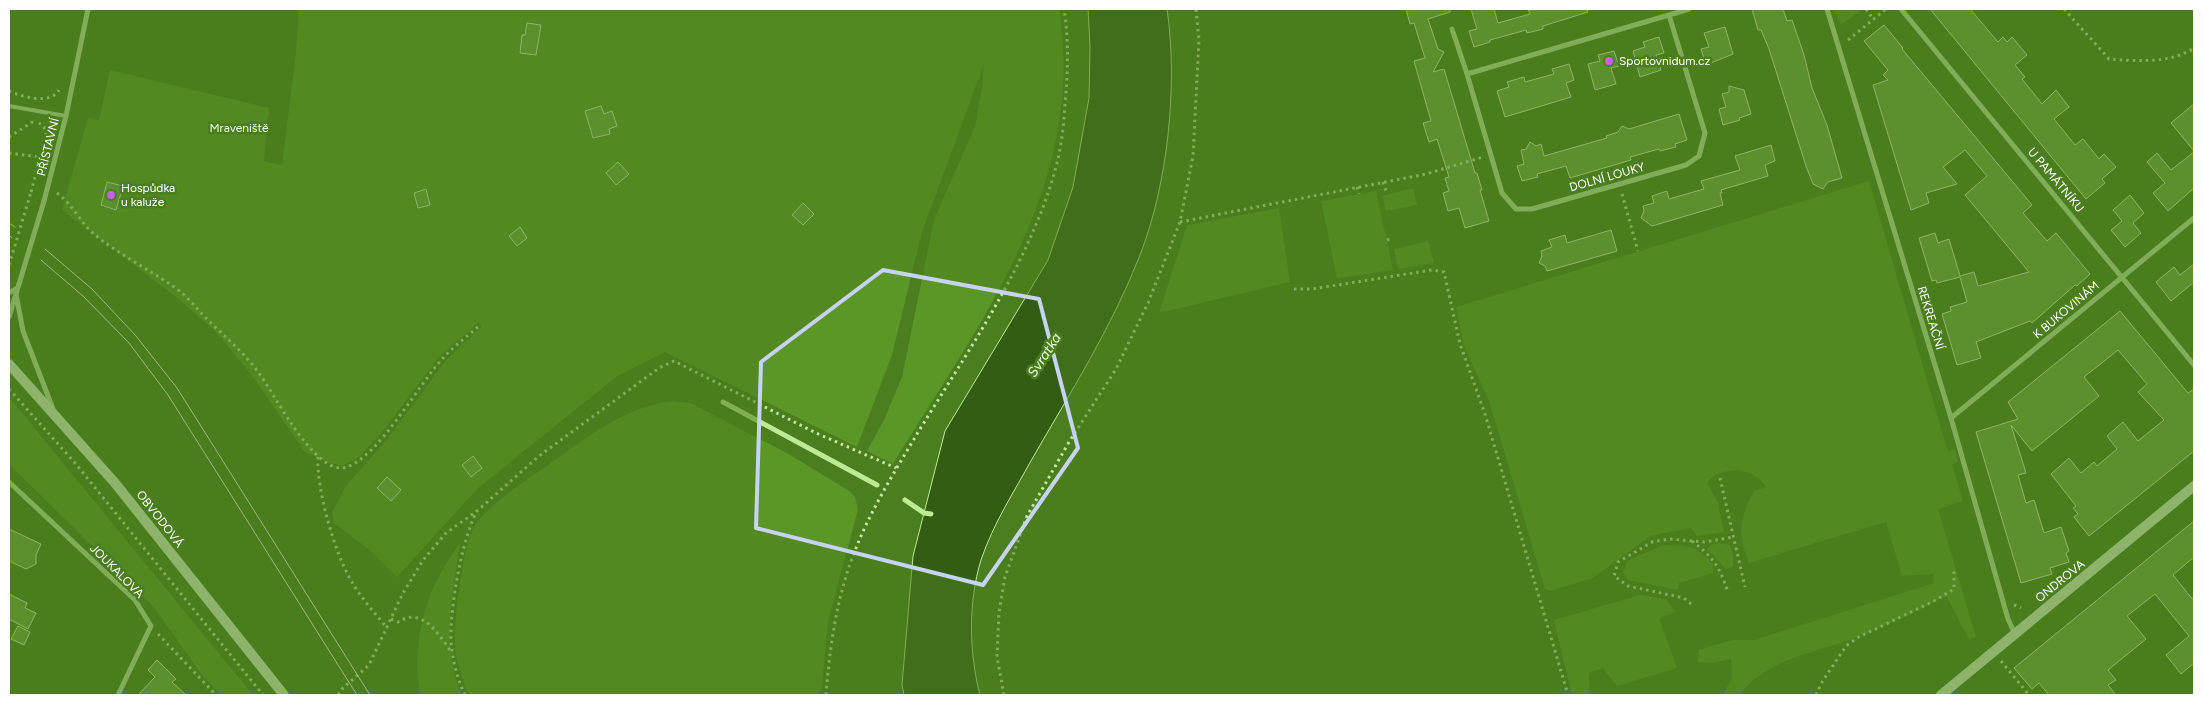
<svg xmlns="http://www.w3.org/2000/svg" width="2203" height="704" viewBox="0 0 2203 704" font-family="Figtree,sans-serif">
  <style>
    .green { fill: #5b9727 }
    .water { fill: #345d14; stroke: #bdea94 }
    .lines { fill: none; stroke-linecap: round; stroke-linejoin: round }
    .stream { stroke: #bdea94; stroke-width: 5 }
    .building { fill: #70a642; stroke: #dcf6c5 }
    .path { stroke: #c2e8a1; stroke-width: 3; stroke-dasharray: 2.5 4; stroke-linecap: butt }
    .lane { stroke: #c2e8a1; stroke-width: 4 }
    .street { stroke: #c2e8a1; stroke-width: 5 }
    .secondary { stroke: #dff6cc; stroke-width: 10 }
    .tram { stroke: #fff; stroke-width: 1 }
    .path-bridge { stroke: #c2e8a1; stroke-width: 3; stroke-dasharray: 2.5 4; stroke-linecap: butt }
    .street-bridge { stroke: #c2e8a1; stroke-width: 5 }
    .marked { fill: none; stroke: #c6d3f5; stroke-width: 4; stroke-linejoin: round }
    .poi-dot { fill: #c95ff7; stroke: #4a7e1e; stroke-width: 2 }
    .labels { text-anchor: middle; stroke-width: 5; stroke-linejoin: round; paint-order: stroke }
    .poi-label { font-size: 12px; fill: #fff; stroke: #4a7e1e; text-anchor: start }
    .park-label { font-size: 12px; fill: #eefae2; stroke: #4a7e1e }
    .street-label { font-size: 12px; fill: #fff; stroke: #4a7e1e }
    .water-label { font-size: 14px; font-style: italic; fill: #edfae2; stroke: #4a7e1e }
  </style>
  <rect width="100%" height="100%" fill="#4a7e1e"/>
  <path class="green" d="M299,9h760c28,176 -79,313 -166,455l-26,-13 17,-31 18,-43 32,-157 41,-94 7,-38 2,-24 -62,168 -30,123 -35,92 -192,-95 -49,25 -139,112 -80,88 -26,-26 -37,-28 -2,-11 14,-26 43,-49 57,-77 36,-34 -3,-4 -39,34 -57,75 -24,26 -17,9 -12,-3 -25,-11 -52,-75 -36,-44 -37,-33 -118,-90 26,-92 11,2 11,-50 159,38 -5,53 18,4 14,-112z
    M1834,9h29l-22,16z
    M1869,181l76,261 3,9 7,-2 3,13 -6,2 11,37 -25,8 38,128 -7,3 -22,-43h-4c-29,16 -60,30 -91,42 -38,14 -87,20 -112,56h-17l9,-17 -1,-19 -18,4 -15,-1 1,-12 33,-10h22l180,-57 -1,-9 -31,2 -16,-54 -137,41c-12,-29 -10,-44 5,-72l12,-4c-12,-20 -43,-22 -59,-5l11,21 6,29 -27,4 -6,-8 -41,8 -57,42 -43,13 -5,-2 -55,-185 -27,-61 -7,-36z
    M1413,188l4,17 -31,6 -4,-15z
    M1376,191l17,79 -56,8 -16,-77z
    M1279,208l11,74 -131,31 28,-88z
    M1428,241l6,22 -36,6 -4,-20z
    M9,397l244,298h-32l-19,-20 -48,-68 -145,-143z
    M674,401l16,2 97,50 64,39 4,5 3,13 -30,111 -6,65 -3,9h-350c-7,-16 -13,-33 -14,-51 -1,-22 8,-102 20,-119 12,-17 39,-37 57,-49 46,-30 85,-69 142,-75z
    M460,543c-7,51 -20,104 2,152h-42c-7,-39 0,-84 19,-119 6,-12 14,-22 21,-33z
    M1719,543l11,2 3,10v12l-7,2 -19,-20 4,-4z
    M1664,545c25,0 31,1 49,19v9l-34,10 -1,7 -50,-10 -5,-7 4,-12z
    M1640,595l26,4 10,13 -17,6 18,50 -60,18 -14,-18 -14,5v22h-17l-18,-75z"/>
  <path class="water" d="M1088,9h79c11,75 1,175 -27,246 -28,72 -70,138 -108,204 -18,33 -39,65 -51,101 -13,42 -12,93 -1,135h-76l-2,-10 11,-129 32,-125 103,-171 25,-73 16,-89 1,-52z"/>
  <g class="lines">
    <path class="stream" d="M723,402l154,83
      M905,500l19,13 7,1"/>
  </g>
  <path class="building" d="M1406,9h44v3l-22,7 10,30 6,3 -11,20 11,-3 31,104h2l5,17h-2l9,31 -24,7 -6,-20 -11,3 -5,-18 6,-2 -4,-13 4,-1 -12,-38 -8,3 -6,-19 8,-2 -17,-60 11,-3 -11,-35 -4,1z
    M1471,9h23l4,14 32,-9 -2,-5h59l1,3 -45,14v3l-16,4 -1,-3 -36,10v2l-16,5 -5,-16 8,-2z
    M1752,9h31l4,12 5,-1 12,35 8,33 15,37 15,53 -14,4 -5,7 -10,-5 -7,-18 -37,-117 -8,-19h-3z
    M1930,9h40l28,33 5,-5 4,5 5,-5 15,18 -12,10 10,12 -3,2 20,25 14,-14 13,17 -15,12 21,26 8,-6 16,20 5,-5 12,13 -14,12 3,4 -19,16z
    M527,23l14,2 -5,30 -16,-2 2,-18h3z
    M1884,25l19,23 -1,1 130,156 -9,8 24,28 9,-8 34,41 -13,12 -2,-1 -43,38 -2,-2 -54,21 5,16 -24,7 -15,-51 9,-3 -1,-4 17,-5 -7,-25 -23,6 -1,-3 -4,1 -13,-43 16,-5 3,10 11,-4 11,37 14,-4 4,14 51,-14 -64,-77 22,-19 -22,-26 -22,17 14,17 -31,9 3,10 -18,7 -38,-125 15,-5 -5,-5 5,-5 -24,-29z
    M1725,27l8,27 -27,11 -5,-16 8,-2 -5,-14z
    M1659,37l5,16 -8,2 5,15 -21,7 -7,-26 12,-4 -2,-5z
    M1614,51l5,15 -8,2 5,16 -21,6 -7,-26 12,-3 -2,-6z
    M1569,64l5,16 -8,3 5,14 -66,20 -8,-26 12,-4 -2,-5 17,-5 1,5 29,-8 -2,-5z
    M1729,86l15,4 7,24 -12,4 1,2 -17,5 -4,-16 7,-2 -4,-13 7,-2z
    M2194,104v47l-23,-28z
    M601,106l3,8 8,-3 5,15 -8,3 1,5 -17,4 -8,-27z
    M1679,114l8,26 -12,4 1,3 -16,4 -1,-2 -29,8 1,3 -61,18 -4,-12 -29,8 1,3 -16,4 -5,-15 7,-2 -3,-14 5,-1 4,-7 6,4 5,-2 3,12 63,-18 -1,-2 12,-4 4,-6 7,3z
    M1771,145l4,16 -10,4 3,11 -47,14 1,3h-2l3,12 -71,21 -11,-8 3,-7 -1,-5 11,-3 -2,-7 15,-5 2,8 35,-10 -3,-8 39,-11 -5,-14z
    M2194,152v36l-26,23 -15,-18 12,-10 -18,-21 10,-9 14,17z
    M618,162l11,12 -13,11 -10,-12z
    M107,182l16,4 -7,24 -15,-5z
    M426,189l4,16 -12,3 -4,-15z
    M2130,195l14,18 -11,10 8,10 -16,14 -14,-17 11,-9 -9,-11z
    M803,203l11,11 -11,11 -11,-10z
    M520,227l7,11 -10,8 -8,-10z
    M1611,230l6,21 -70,20 -2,-5 -6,-3 3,-7 -1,-5 11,-4 -3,-7 16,-5 2,8z
    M2194,264v18l-23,19 -15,-19 18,-15 6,8z
    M2120,311l68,82 6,-4v62l-105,85 -15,-19 4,-3 -5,-6 3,-2 -25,-32 18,-16 12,15 13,-11 3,4 20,-17 -10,-13 16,-14 15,19 26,-21 -26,-28 9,-8 -29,-34 -34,27 15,19 -67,55 -21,-26 15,48 -8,2 8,28 8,-3 10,33 17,-6 8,24 -3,2 3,9 -19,6 2,6 -31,9 -45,-151 42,-13 -10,-17z
    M473,456l9,12 -11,9 -9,-12z
    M387,477l14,13 -10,11 -14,-13z
    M2194,521v36l-21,18 21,26v62l-13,11 -15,-19 23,-19 -34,-42 -28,22 19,23 -38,31 8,10 -8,5 8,10h-67l-10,-12 -7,6 -18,-21z
    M9,529l32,15 -5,11v9l-10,5 -17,-8z
    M9,594l18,9 -2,5 11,5 -8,16 -19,-10z
    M18,626l12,6 -6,13 -13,-6z
    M157,660l19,19 -4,3 14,13h-48l17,-18 -7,-7z"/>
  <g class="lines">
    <path class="path" d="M1866,9l7,10
      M2064,9l45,50c29,2 60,5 85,-11
      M1848,40l38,-31
      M9,91c13,6 42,14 50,-1
      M9,137l25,-16
      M9,153l31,4
      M1383,182l4,12
      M1357,187l2,7
      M31,192l15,-57 -2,-8 -5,-4
      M57,193c16,11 23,30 38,42 25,20 55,35 82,54 11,8 19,19 29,29 17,17 35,32 50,51 17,21 59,109 91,98 33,-12 71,-82 96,-109 11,-12 25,-22 37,-33
      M1622,194l16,57
      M1180,222l246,-48 57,-17
      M1387,240l5,-2
      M1294,289h18l120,-19 12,2 16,72 25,70 83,281
      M9,389l66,74 188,232
      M318,457c-2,31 17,98 34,125 9,16 23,31 35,46
      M1720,478l25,109
      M1692,541c22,17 27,25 36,51
      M1691,604l-7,-6 -56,-12 -14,-10 4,-14 34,-20 17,-3 36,3 28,-5
      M2014,605l7,3
      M391,619l7,3c25,-16 41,13 54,31
      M158,634l58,61
      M2001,661l28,34
      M338,695l5,-7 26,-23 33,-70 21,-35 23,-27 31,-22 62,-55 120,-88 15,-7 142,72 80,35
      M465,695c-8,-17 -13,-36 -14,-56 -1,-32 11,-100 26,-128
      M826,695c4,-51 11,-100 30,-147 16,-40 39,-77 61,-114 52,-85 117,-177 141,-275 4,-18 6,-37 7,-56 3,-31 4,-63 -1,-94
      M1004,695l-7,-38 2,-45 6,-35 22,-61 42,-74 47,-73 32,-66 32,-81 13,-66 6,-116 -3,-31
      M1816,695l6,-13 24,-36 13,-9 75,-36 20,-12v-18"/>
    <path class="lane" d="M9,106l57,10"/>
    <path class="street" d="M1827,9l124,409 57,201 7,15
      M1901,9l293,356
      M1669,15l36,118 -6,23 -13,9 -154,44h-16l-14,-16 -35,-119 202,-59 20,-6
      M1452,29l15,45
      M44,201l22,-85 22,-107
      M9,293l8,-5
      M16,294l7,37 30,78
      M9,317l10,-33
      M1951,418l243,-200
      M9,482l126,118 16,26 -33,69"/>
    <path class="secondary" d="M9,364l106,119 169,212
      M1941,695l253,-209"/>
    <path class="tram" d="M9,223l6,4
      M9,235l3,3
      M45,249l47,40 44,47 41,52 193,307
      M41,260l42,36 46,47 39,52 189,300"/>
    <path class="path-bridge" d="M9,265l22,-73"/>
    <path class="street-bridge" d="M19,284l25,-83"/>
  </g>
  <path d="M0 0H2203V704H0ZM883,270l156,29 39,149 -95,137 -227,-57 5,-166z" fill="#4a7e1e" fill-opacity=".55" fill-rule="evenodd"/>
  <path class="marked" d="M883,270l156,29 39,149 -95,137 -227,-57 5,-166z"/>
  <g class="poi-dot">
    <circle cx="1609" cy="61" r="5"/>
    <circle cx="111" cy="195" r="5"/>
  </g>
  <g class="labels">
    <g class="poi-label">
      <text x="1619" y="65">Sportovnidum.cz</text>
      <text x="121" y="192">Hospůdka<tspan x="121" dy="14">u kaluže</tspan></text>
    </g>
    <g class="park-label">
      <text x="239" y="132">Mraveniště</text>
    </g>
    <g class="street-label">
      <text transform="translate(48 147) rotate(-76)" y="4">PŘÍSTAVNÍ</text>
      <text transform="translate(1607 177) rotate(-16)" y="4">DOLNÍ LOUKY</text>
      <text transform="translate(2056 180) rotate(50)" y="4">U PAMÁTNÍKU</text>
      <text transform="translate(2066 310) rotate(-40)" y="4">K BUKOVINÁM</text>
      <text transform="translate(1931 318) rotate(73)" y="4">REKREAČNÍ</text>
      <text transform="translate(160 519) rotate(52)" y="4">OBVODOVÁ</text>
      <text transform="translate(117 571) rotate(45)" y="4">JOUKALOVA</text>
      <text transform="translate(2060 581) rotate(-39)" y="4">ONDROVA</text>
    </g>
    <g class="water-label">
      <text transform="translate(1044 355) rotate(-57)" y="5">Svratka</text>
    </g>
  </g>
  <rect width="2203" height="704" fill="none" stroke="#ffffff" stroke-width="20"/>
</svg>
